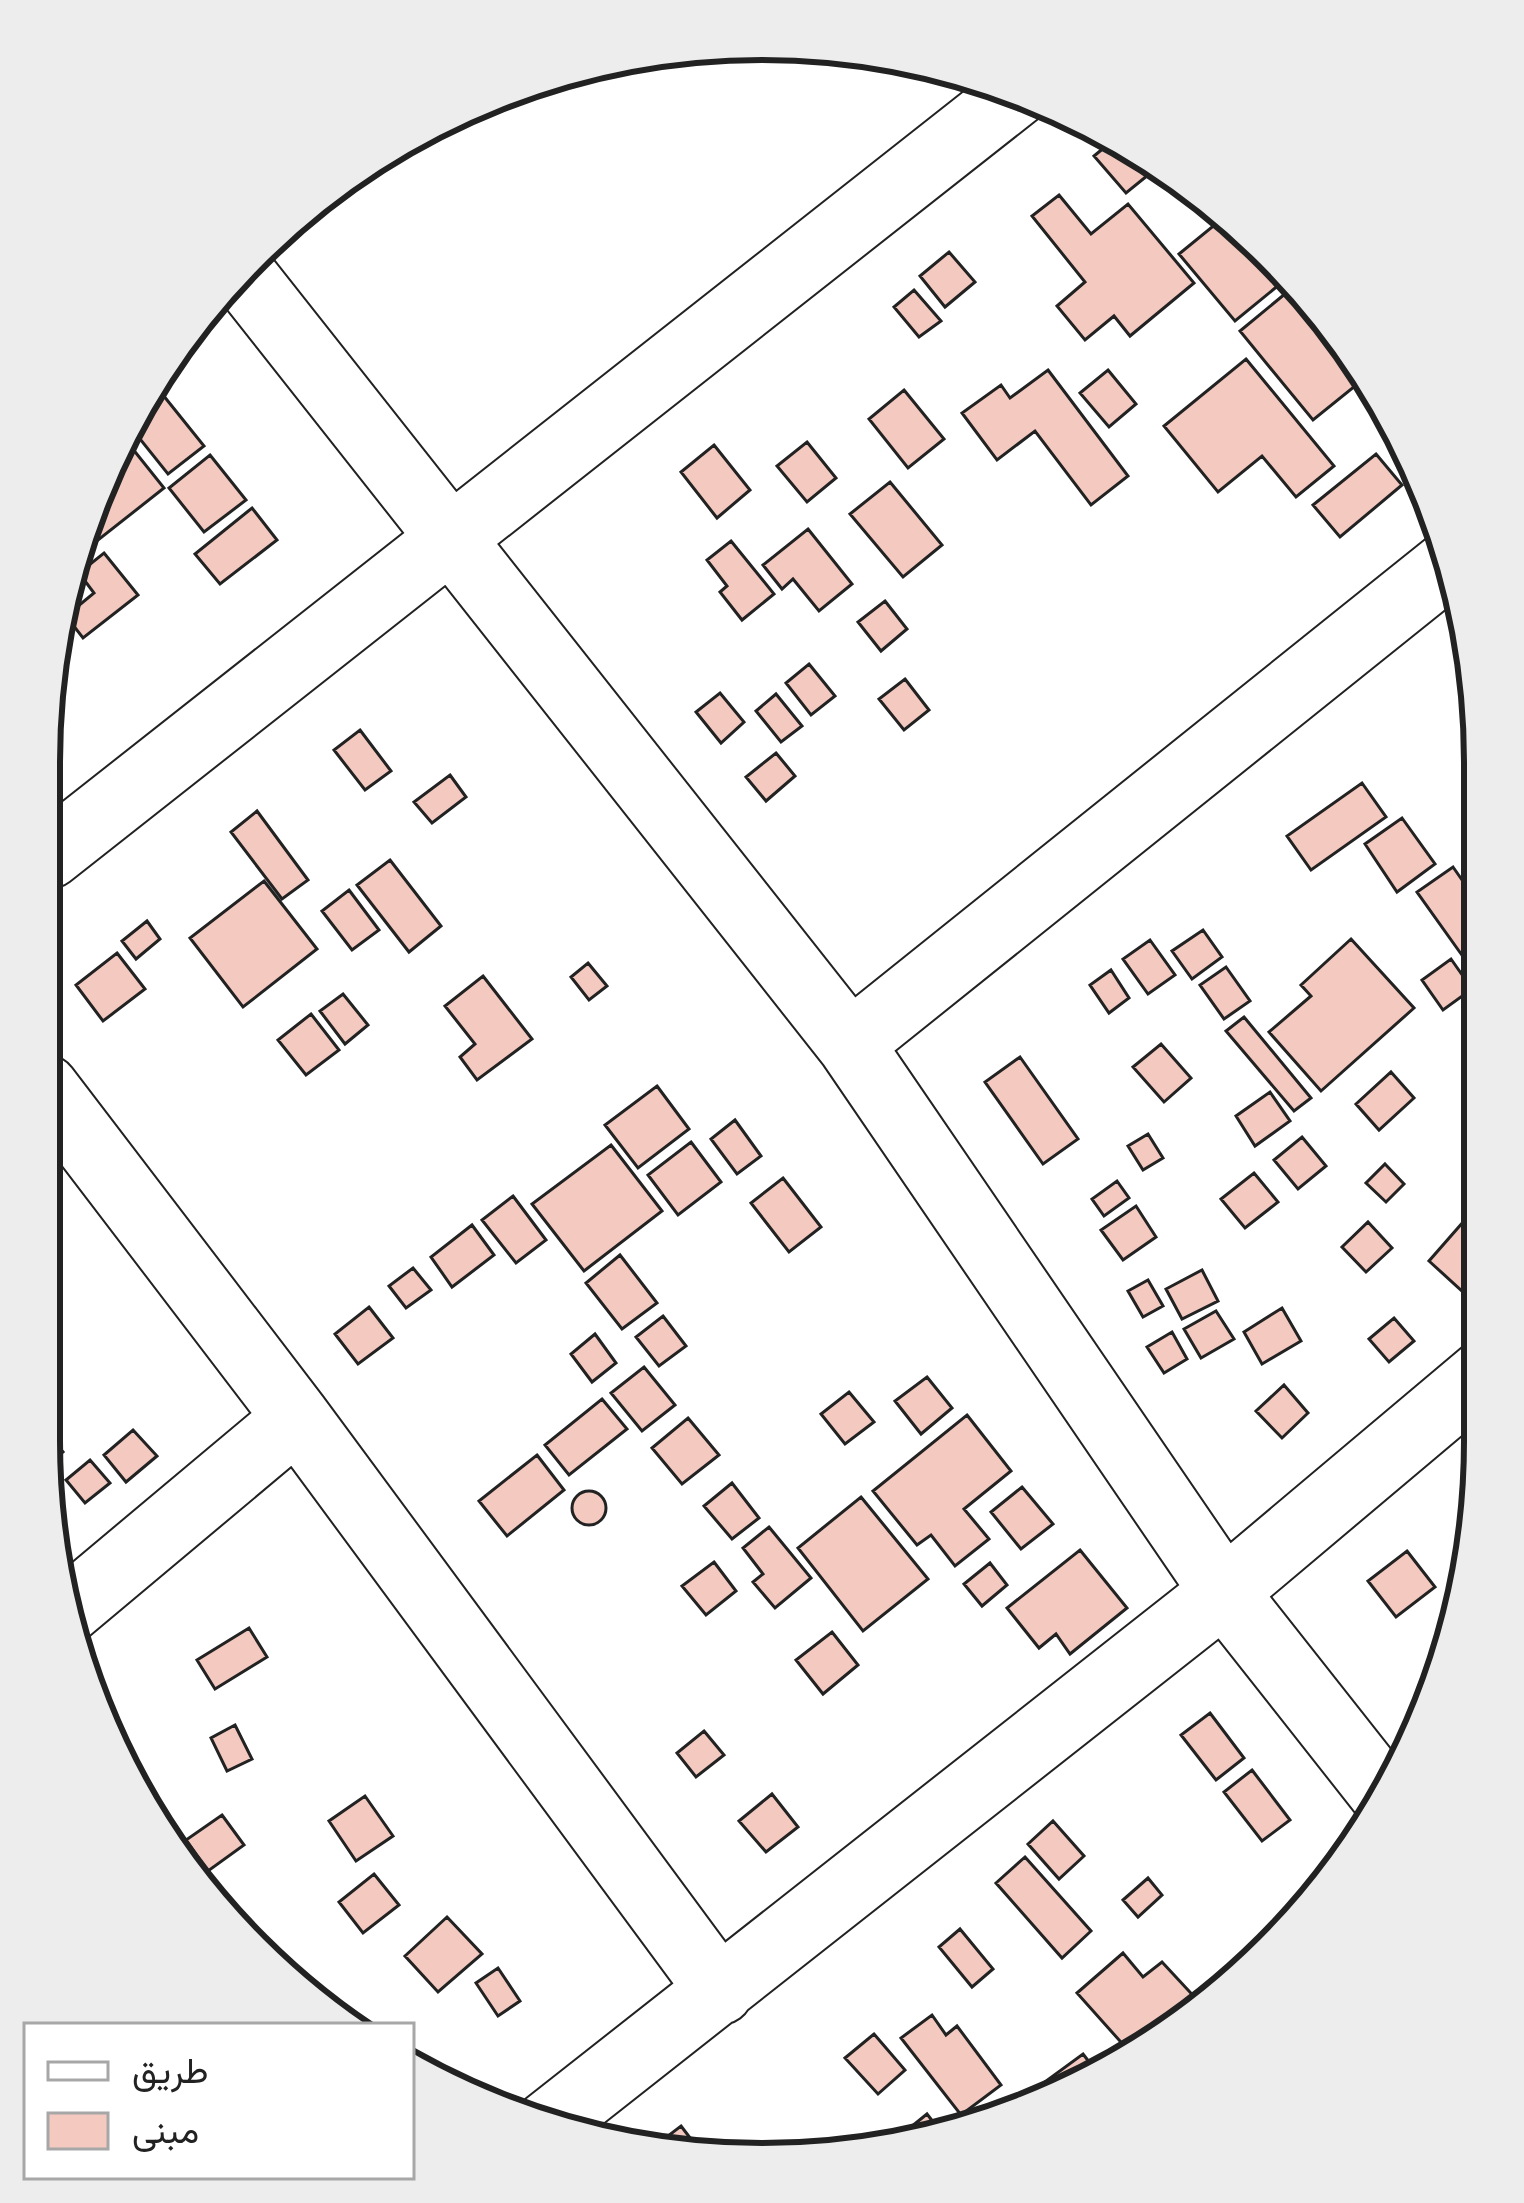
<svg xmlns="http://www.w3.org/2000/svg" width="1524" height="2203" viewBox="0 0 1524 2203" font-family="'Open Sans',Vazirmatn,sans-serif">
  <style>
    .building { fill: #f3c9c0; stroke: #222; stroke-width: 3 }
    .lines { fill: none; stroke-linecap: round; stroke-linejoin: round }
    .minor-casing { stroke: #222; stroke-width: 70 }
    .minor { stroke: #fff; stroke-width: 66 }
    .rim { fill: none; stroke: #222; stroke-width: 6 }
  </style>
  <rect width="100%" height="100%" fill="#fff"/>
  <path class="building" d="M1111,142l42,29 -27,22 -32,-37z
    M1059,195l32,39 37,-30 66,79 -64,53 -16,-20 -29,24 -28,-34 28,-24 -53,-66z
    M1223,218l51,33 17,24 -56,46 -56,-67z
    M949,252l26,30 -30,25 -25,-31z
    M1297,284l68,94 -52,42 -73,-89z
    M914,290l27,31 -22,16 -25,-30z
    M1246,359l88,107 -38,31 -34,-41 -44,36 -54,-66z
    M1048,370l80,106 -37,29 -56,-74 -38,29 -35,-47 39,-28 9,13z
    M1108,370l28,34 -27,23 -29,-34z
    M904,390l40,49 -36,29 -39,-49z
    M163,395l41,51 -36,28 -40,-50z
    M120,433l44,55 -71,56 -10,-12z
    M807,442l29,36 -29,24 -30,-36z
    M714,445l36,45 -33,28 -36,-46z
    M1376,454l26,31 -62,52 -27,-32z
    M210,455l36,45 -42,32 -35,-44z
    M890,482l52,63 -39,32 -53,-63z
    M252,508l25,32 -57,44 -25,-30z
    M808,529l44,55 -33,27 -26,-32 -11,10 -19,-24z
    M731,541l43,53 -32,26 -22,-28 7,-6 -20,-26z
    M104,553l34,42 -55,43 -17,-22 28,-23 -15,-20z
    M885,601l22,28 -26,22 -23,-29z
    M809,664l26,32 -24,19 -25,-32z
    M905,679l24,31 -25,20 -25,-31z
    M720,693l24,29 -23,21 -25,-31z
    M776,694l26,32 -21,16 -25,-31z
    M360,730l31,41 -26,19 -31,-40z
    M776,753l19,23 -29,25 -20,-24z
    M450,775l16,22 -34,26 -18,-21z
    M1362,783l24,34 -75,53 -24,-34z
    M257,811l51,69 -26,19 -51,-67z
    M1402,818l33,46 -38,28 -32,-48z
    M390,860l51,66 -32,26 -52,-67z
    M1453,867l23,33 1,49 -13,9 -47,-66z
    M264,881l53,68 -74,58 -53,-69z
    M349,890l30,40 -27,20 -30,-39z
    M147,921l13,18 -24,20 -14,-18z
    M1203,930l19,27 -30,22 -20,-28z
    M1351,939l63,69 -93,83 -52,-59 42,-36 -10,-11z
    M1150,940l25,35 -27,19 -25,-35z
    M117,953l28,36 -42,32 -27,-36z
    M1451,959l21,30 -29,21 -21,-30z
    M588,963l19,23 -18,14 -18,-23z
    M1226,967l24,34 -26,18 -24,-34z
    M1111,970l18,28 -20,15 -19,-28z
    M483,976l49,63 -55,41 -17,-23 15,-13 -30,-38z
    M343,994l25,31 -23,19 -25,-33z
    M311,1014l28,36 -33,25 -28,-35z
    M1244,1017l67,81 -17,13 -68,-80z
    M1161,1044l30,34 -27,24 -31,-35z
    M1020,1057l58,82 -35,25 -58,-82z
    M1391,1072l23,26 -35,32 -23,-26z
    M657,1086l32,43 -51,39 -33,-43z
    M1270,1092l20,29 -35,25 -19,-30z
    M735,1120l26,36 -24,18 -26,-35z
    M1148,1134l15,24 -20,12 -15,-24z
    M1302,1137l24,29 -28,23 -24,-29z
    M691,1142l30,40 -43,33 -30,-40z
    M611,1145l51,66 -78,60 -52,-67z
    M1385,1164l19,20 -18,18 -20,-19z
    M1254,1173l24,29 -33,26 -24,-29z
    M783,1178l38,49 -32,25 -38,-49z
    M1117,1181l12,17 -25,18 -12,-17z
    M513,1196l33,44 -30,23 -34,-43z
    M1478,1205l4,63 -20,23 -33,-30z
    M1136,1206l20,31 -33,23 -22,-30z
    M1368,1222l24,26 -26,24 -24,-25z
    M472,1225l22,30 -42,32 -21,-30z
    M620,1255l37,48 -35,26 -36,-46z
    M413,1268l18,22 -25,18 -17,-22z
    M1202,1270l16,31 -36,18 -16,-30z
    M1148,1280l15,26 -20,11 -15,-26z
    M369,1307l24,31 -35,26 -23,-30z
    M1282,1308l19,33 -39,23 -18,-32z
    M1216,1311l18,28 -33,19 -17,-29z
    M663,1316l23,30 -27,20 -23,-29z
    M1394,1318l20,23 -25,21 -20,-23z
    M1172,1332l15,27 -23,14 -17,-26z
    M595,1334l21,29 -24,19 -21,-28z
    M644,1367l31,38 -33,26 -31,-38z
    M927,1377l25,31 -31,26 -26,-33z
    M1284,1385l24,28 -26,25 -26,-27z
    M849,1392l25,30 -29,22 -24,-30z
    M602,1399l25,30 -58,46 -24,-30z
    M967,1415l44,56 -47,38 25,30 -34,27 -24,-31 -14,10 -44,-54z
    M688,1418l31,37 -37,29 -30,-36z
    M39,1425l24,27 -20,18 -4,-29z
    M133,1430l24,26 -31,26 -22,-27z
    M537,1455l27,35 -57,46 -28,-35z
    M90,1460l20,23 -25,20 -19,-23z
    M732,1483l27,35 -27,21 -28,-33z
    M1022,1487l31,37 -32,25 -30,-37z
    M572 1508a17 17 0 1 1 34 0a17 17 0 1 1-34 0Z
    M861,1497l67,82 -65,52 -65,-83z
    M769,1527l42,51 -36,30 -22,-26 10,-8 -20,-26z
    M1080,1550l47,58 -57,46 -14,-20 -17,14 -32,-40z
    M1407,1551l28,36 -39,30 -28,-36z
    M714,1562l22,29 -30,24 -24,-29z
    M990,1563l17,22 -25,21 -18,-22z
    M249,1628l18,29 -52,32 -18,-29z
    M832,1632l26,33 -35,29 -27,-34z
    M1210,1713l34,45 -28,22 -35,-45z
    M235,1725l17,34 -25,12 -16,-33z
    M704,1731l20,24 -28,22 -19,-24z
    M1252,1770l38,50 -28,21 -38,-49z
    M772,1794l26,33 -32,25 -27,-31z
    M365,1796l28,40 -37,25 -27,-40z
    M222,1815l22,30 -36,26 -22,-31z
    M1053,1821l31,35 -25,23 -31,-35z
    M166,1834l24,32 -5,4 -25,-28z
    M1025,1857l66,74 -29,27 -66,-75z
    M374,1874l25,31 -36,28 -24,-31z
    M1148,1878l14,17 -24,22 -15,-17z
    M447,1917l35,37 -44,38 -33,-36z
    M960,1929l33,40 -21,18 -33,-40z
    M1123,1953l20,24 19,-15 39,42 -24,17 -7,-8 -42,37 -51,-57z
    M1237,1963l8,9 -27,20 -6,-7z
    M498,1968l22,33 -22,15 -22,-33z
    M932,2015l14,20 11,-9 44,59 -40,30 -60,-77z
    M874,2034l31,36 -27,24 -33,-36z
    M1083,2054l17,22 -18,13 -47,16 -8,-10z
    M927,2114l17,22 -40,14 -8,-11z
    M681,2126l22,29 7,-5 5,6 -44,2 -11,-16z"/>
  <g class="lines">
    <g class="minor-casing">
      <path id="minor" d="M238,269l612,775 374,548 157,199
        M49,855l971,-765
        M850,1044l601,-482
        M45,1088l252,330 -235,197
        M297,1418l423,573
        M547,2125l677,-533 260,-219"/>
    </g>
    <use href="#minor" class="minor"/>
  </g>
  <path d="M0 0H1524V2203H0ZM762 60H762A702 702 0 0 1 1464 762V1441A702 702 0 0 1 762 2143H762A702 702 0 0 1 60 1441V762A702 702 0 0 1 762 60Z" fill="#ededed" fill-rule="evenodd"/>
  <path class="rim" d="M762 60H762A702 702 0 0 1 1464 762V1441A702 702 0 0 1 762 2143H762A702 702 0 0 1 60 1441V762A702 702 0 0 1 762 60Z"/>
  <rect x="24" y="2023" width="390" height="156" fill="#ffffff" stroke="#a7a7a7" stroke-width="3"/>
  <rect x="48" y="2062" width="60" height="18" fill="#ffffff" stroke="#a7a7a7" stroke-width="3"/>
  <text x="132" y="2083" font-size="36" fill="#222222">طريق</text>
  <rect x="48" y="2113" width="60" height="36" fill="#f3c9c0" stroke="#a7a7a7" stroke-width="3"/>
  <text x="132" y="2143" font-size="36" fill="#222222">مبنى</text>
</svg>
